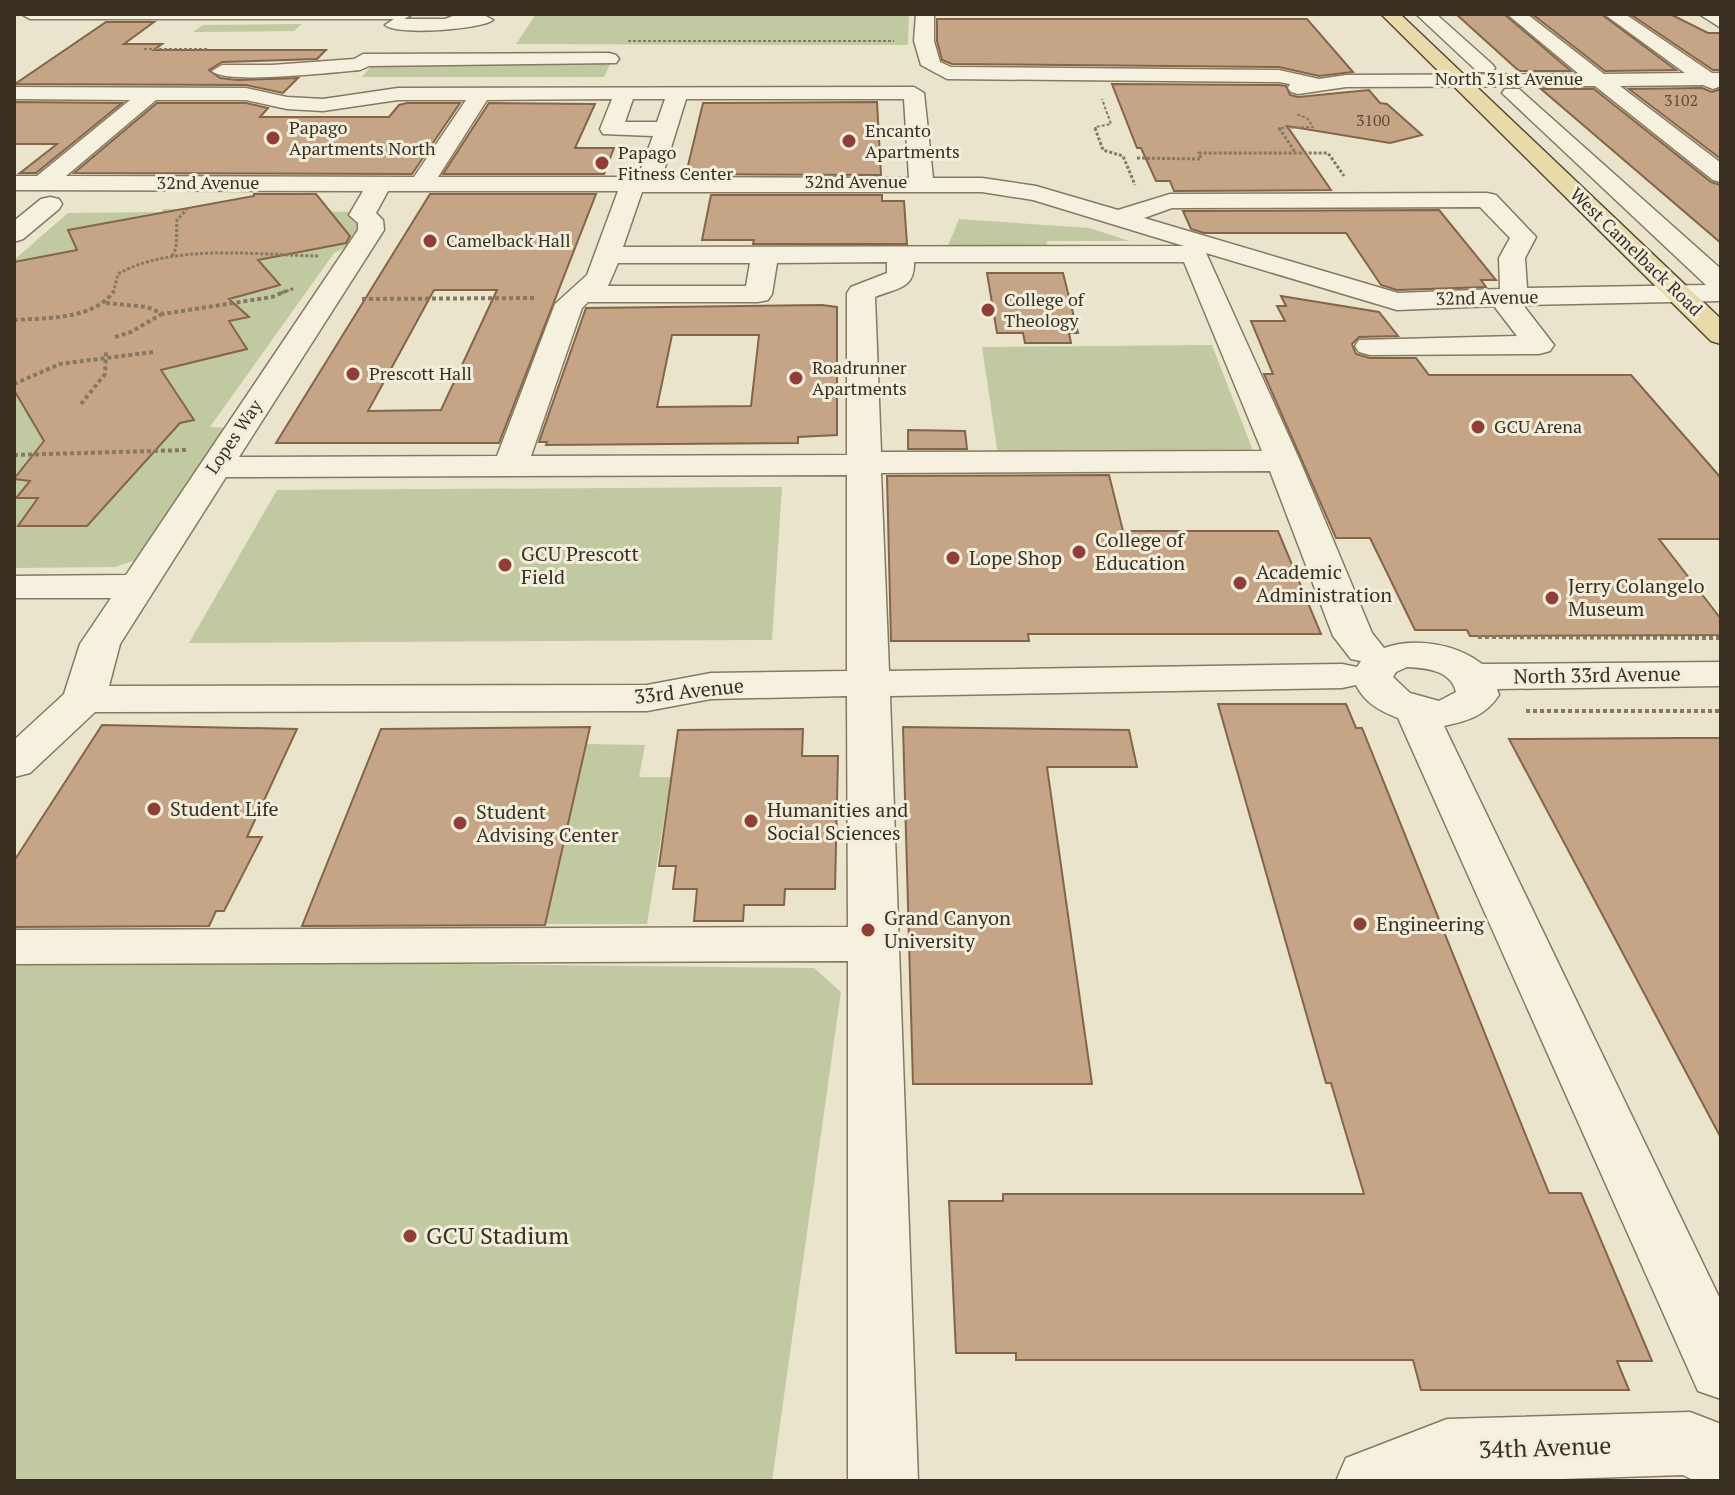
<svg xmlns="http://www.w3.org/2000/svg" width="1735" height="1495" viewBox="0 0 1735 1495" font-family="'PT Serif',serif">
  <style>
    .green { fill: #c1c9a1 }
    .building { fill: #c5a586; stroke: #83654a; stroke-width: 2; fill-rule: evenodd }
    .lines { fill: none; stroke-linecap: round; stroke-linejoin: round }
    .minor-casing { stroke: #877862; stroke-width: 3 }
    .major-casing { stroke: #554735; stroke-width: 3 }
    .path-far2 { stroke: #877862; stroke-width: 2; stroke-dasharray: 3 2; stroke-linecap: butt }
    .path-far1 { stroke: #877862; stroke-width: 3; stroke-dasharray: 3 2; stroke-linecap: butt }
    .path { stroke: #877862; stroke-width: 4; stroke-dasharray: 4 3; stroke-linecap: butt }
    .minor { fill: #f6f1df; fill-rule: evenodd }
    .major { fill: #e9daa9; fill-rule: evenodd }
    .poi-dot { fill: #903e38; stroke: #f3eedb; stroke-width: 3 }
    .labels { text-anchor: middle; stroke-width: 6; stroke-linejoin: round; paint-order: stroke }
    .number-label { font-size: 16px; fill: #5c4d3c }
    .far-street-label { font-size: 18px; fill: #393023; stroke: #f3eedb }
    .far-poi-label { font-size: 18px; fill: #393023; stroke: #f3eedb; text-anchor: start }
    .poi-label { font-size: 20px; fill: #393023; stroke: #f3eedb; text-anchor: start }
    .street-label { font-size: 20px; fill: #393023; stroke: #f3eedb }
    .near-poi-label { font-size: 24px; fill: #393023; stroke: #f3eedb; text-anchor: start }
    .near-street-label { font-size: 24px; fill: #393023; stroke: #f3eedb }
  </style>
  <rect width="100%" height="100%" fill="#ebe4cc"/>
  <path class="green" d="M536,14h373l-1,31 -392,-1z
    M302,24l-8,7 -101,1 10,-7z
    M374,63l236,1 -6,13h-242z
    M164,209l190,3 11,17 -16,17 -15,7 -124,174 20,1 -91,131 -24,8 -101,1v-308l54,-47 93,-1z
    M959,219l130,9 41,13h-83l-1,7h-99z
    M1212,345l45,116 -258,1 -17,-115z
    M782,487l-10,153 -583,3 88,-153z
    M587,744l58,1 -6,32h32l-24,147h-102z
    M14,959l800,9 27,24 -69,489h-758z"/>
  <path class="building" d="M1456,14h48l67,57h-52z
    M1532,14h69l75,56 -71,1z
    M1630,14h40l38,19h13v37h-8z
    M937,19h370l46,53 -34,4 -40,-9 -327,-3 -10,-4 -5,-19z
    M106,22h48l-30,22h38l-8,6h172l-9,9 -95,3 -13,8 11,8 17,2 61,-2 -15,15 -37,-8 -231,-1z
    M1112,84l167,1 7,1 4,9 8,2 71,-7 11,13 7,1 35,31 -32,8 -103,-17 44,64 -157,1 -4,-10h-14l-15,-33h-4z
    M1702,88l10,4 9,-3v70l-92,-70z
    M1541,89h53l117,93 10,3v58z
    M14,102l108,1 -86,70h-16l37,-29h-43z
    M877,102l4,73 -195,-1 17,-71z
    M157,103h89l22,5 -8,9h129l10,-12 8,-2h53l-48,71 -338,-1z
    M489,103l106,1 -20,44h39l-10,26h-161z
    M254,194h62l34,42 -4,7 -88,17 22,25 -51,14 20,18 -20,4 18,28 -86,21 33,50 -14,3 -93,103h-69l20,-28h-22l14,-17 -16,-2 30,-38 -30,-51v-128l63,-12 -9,-20 186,-34z
    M430,194h166l-97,249h-223zM434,290h63l-56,120 -73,1z
    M711,195h171v6h22l3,43h-154l1,-4h-52z
    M1439,210l57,70h-15l5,7 -89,3 -16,-5 -35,-52h-142l-13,-4 -8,-18z
    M987,273h76l15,60h-9l2,10h-46l-2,-10h-26z
    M1281,296l98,16 19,24 -39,1 -7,7 4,10 14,4h46l13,17h202l90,103v61h-62l62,80v16l-251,1 -3,-6h-52l-45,-92h-34l-72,-164h9l-22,-53h34l-8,-15h9z
    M822,305l15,2v128l-39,2v6l-252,2 1,-3h-8l47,-134zM672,335h87l-8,71 -94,1z
    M908,430l57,1 2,18h-59z
    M1109,475l14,56h155l43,103h-293l1,7h-138l-4,-165z
    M1218,704h128l10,24h6l187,465h32l71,168h-35l12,29h-208l-8,-30h-397v-7h-60l-7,-152h54v-7h361l-33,-111h-5z
    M102,725l195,4 -50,108h15l-38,74h-8l-7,15 -195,1v-66z
    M590,727l-45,198 -243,1 79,-197z
    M903,727l226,3 8,37h-90l45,317h-179z
    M803,729l-1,27h36l-3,133h-50l-1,16h-40l-1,16h-49l3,-32h-24l3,-23h-17l19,-136z
    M1678,738h43v400l-212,-399z"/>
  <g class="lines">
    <g class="minor-casing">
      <path id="minor" d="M21,14h392l-9,5h-374z
        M916,14h18v27l6,21 11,5 328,3 40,9 27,-4 233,-1 -72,-60h20l77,60 81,-1 -81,-59h21l87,59h9v13l-8,3 -10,-4 -83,1 101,77v19l-8,-2 -118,-94 -249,1 -48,7 -7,-2 -3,-4 2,-4 -11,-2 -332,-3 -26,-14 -7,-24z
        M1416,14h20l56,50 3,4 -3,4h-14z
        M1699,14h22v14z
        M455,15h29l9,5c-9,9 -97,16 -108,5l9,-6h51z
        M609,53l7,2 3,4 -3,4 -247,3 -9,4c-24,2 -135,15 -148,1l10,-6h50l82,-6 9,-5z
        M14,87l232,1 41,9 36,2 75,-11 516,-1 10,6 9,85h49l54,8 82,24 52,-16 317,-1 9,2 40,42 -11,21 2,30 179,-3 -204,-192 3,-4h14l202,180v32l-198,4 31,40 -4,6 -11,3 -169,1 -11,-3 -4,-6 4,-6 158,-4 -23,-30 -97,4 -191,-57 94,208 72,172 12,15c31,-11 73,-4 98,16l239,-2v24l-224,3 2,6c-14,21 -31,26 -55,31l277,575v98l-23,-8 -300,-673c-18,-7 -33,-15 -42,-33l-14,3 -452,8 28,785h-70v-520l-834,3v-34l834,-3 -1,-231 -136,3 -64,12 -552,1 -65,61 -16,4v-37l50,-46 16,-50 31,-46h-97v-22l112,-1 232,-345v-7l-9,-8 14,-24 -349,-1v-14h23l93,-76 -116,-1zM612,99l-12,30 3,5 50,2 -15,41h-200l49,-77zM633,99h32l-8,23h-32zM686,99h218l5,79 -247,-1zM156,100h90l41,9 36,2 75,-11h68l-52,77 -348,-1zM388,191h230l-31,84 -32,29 -58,152 -258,1 145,-227 -1,-10 -7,-7zM642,192h340l51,8 151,46 -561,1zM1480,207l30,31 -11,20 1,31 -102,4 -254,-75 28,-10zM887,262v11l-36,14 -4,6v162l-316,1 51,-148 6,-6h170l10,-2 4,-6 5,-31zM914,262h270l78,189 -381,1 -6,-155c22,-9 40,-8 39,-35zM618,263h132l-4,23h-138zM1270,471l63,165 18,23 10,2 -4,6 -15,-3 -453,7 -8,-198zM847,475v196l-136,2 -64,12 -538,1 11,-42 106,-167zM1407,667c19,1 44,3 49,25l-17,9 -29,-8 -17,-16 3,-5z
        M50,197l9,2 3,5 -3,5 -36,30 -9,3v-21l27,-22z
        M1690,1412l31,12v57h-26l-12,-6 -186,6h-161l10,-23 101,-39z"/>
    </g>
    <g class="major-casing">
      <path id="major" d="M1381,14h19l321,305v25l-10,-3z"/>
    </g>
    <path class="path-far2" d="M628,41h266
      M144,49h65
      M1096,130l-1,-3 16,-3 -9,-25
      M1281,130l-2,-2 34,-1 -6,-9 -11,-4"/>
    <path class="path-far1" d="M1095,128l8,22 20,6 12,29
      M1279,128l16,24
      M1137,158l64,1 -2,-6h129l16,23
      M172,256l4,-8 1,-28 10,-11
      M113,293l5,-19c54,-31 140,-19 201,-18
      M281,293l14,-5"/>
    <path class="path" d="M362,299l174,-1
      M106,303l41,4 16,7 109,-17 14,-6
      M14,320c31,-2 80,0 100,-29
      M115,337l16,-5 31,-18
      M14,384l46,-20 93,-12
      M81,404l24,-30 1,-22
      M14,455l172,-5
      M1478,637l243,1
      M1526,711h195"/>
    <use href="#minor" class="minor"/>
    <use href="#major" class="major"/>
  </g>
  <g class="poi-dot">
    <circle cx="273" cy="138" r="8"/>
    <circle cx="849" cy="141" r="8"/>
    <circle cx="602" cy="163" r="8"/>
    <circle cx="430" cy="241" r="8"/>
    <circle cx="988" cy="310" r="8"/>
    <circle cx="353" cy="374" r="8"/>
    <circle cx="796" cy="378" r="8"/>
    <circle cx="1478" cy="427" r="8"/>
    <circle cx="1079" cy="552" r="8"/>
    <circle cx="953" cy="558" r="8"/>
    <circle cx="505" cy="565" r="8"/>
    <circle cx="1240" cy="583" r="8"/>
    <circle cx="1552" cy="598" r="8"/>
    <circle cx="154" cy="809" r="8"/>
    <circle cx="751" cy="821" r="8"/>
    <circle cx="460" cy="823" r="8"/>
    <circle cx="1360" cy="924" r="8"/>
    <circle cx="868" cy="930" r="8"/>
    <circle cx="410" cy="1236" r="8"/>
  </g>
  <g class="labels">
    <g class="number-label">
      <text x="1681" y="106">3102</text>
      <text x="1373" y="126">3100</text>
    </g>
    <g class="far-street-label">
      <text x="1509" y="85">North 31st Avenue</text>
      <text x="856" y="188">32nd Avenue</text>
      <text x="208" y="189">32nd Avenue</text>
      <text transform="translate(1636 252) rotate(44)" y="6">West Camelback Road</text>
      <text transform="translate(1487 298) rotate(-1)" y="6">32nd Avenue</text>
      <text transform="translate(234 437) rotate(-56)" y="6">Lopes Way</text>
    </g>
    <g class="far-poi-label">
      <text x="289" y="134">Papago<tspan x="289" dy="21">Apartments North</tspan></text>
      <text x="865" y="137">Encanto<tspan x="865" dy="21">Apartments</tspan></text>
      <text x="618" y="159">Papago<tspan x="618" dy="21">Fitness Center</tspan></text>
      <text x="446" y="247">Camelback Hall</text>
      <text x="1004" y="306">College of<tspan x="1004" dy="21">Theology</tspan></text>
      <text x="812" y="374">Roadrunner<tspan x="812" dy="21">Apartments</tspan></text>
      <text x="369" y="380">Prescott Hall</text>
      <text x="1494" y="433">GCU Arena</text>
    </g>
    <g class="poi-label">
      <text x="1095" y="547">College of<tspan x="1095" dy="23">Education</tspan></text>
      <text x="521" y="561">GCU Prescott<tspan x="521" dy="23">Field</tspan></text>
      <text x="969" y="565">Lope Shop</text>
      <text x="1256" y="579">Academic<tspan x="1256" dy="23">Administration</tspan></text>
      <text x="1568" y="593">Jerry Colangelo<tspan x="1568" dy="23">Museum</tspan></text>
      <text x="170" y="816">Student Life</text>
      <text x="767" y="817">Humanities and<tspan x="767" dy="23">Social Sciences</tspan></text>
      <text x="476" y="819">Student<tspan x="476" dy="23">Advising Center</tspan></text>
      <text x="884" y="925">Grand Canyon<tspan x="884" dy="23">University</tspan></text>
      <text x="1376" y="931">Engineering</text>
    </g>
    <g class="street-label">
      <text transform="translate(1597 675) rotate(-1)" y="7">North 33rd Avenue</text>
      <text transform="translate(689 691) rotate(-6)" y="7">33rd Avenue</text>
    </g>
    <g class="near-poi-label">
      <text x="426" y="1244">GCU Stadium</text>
    </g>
    <g class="near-street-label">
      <text transform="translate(1545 1448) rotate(-2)" y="8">34th Avenue</text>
    </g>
  </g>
  <rect width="1735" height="1495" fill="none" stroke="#393023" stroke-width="32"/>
</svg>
